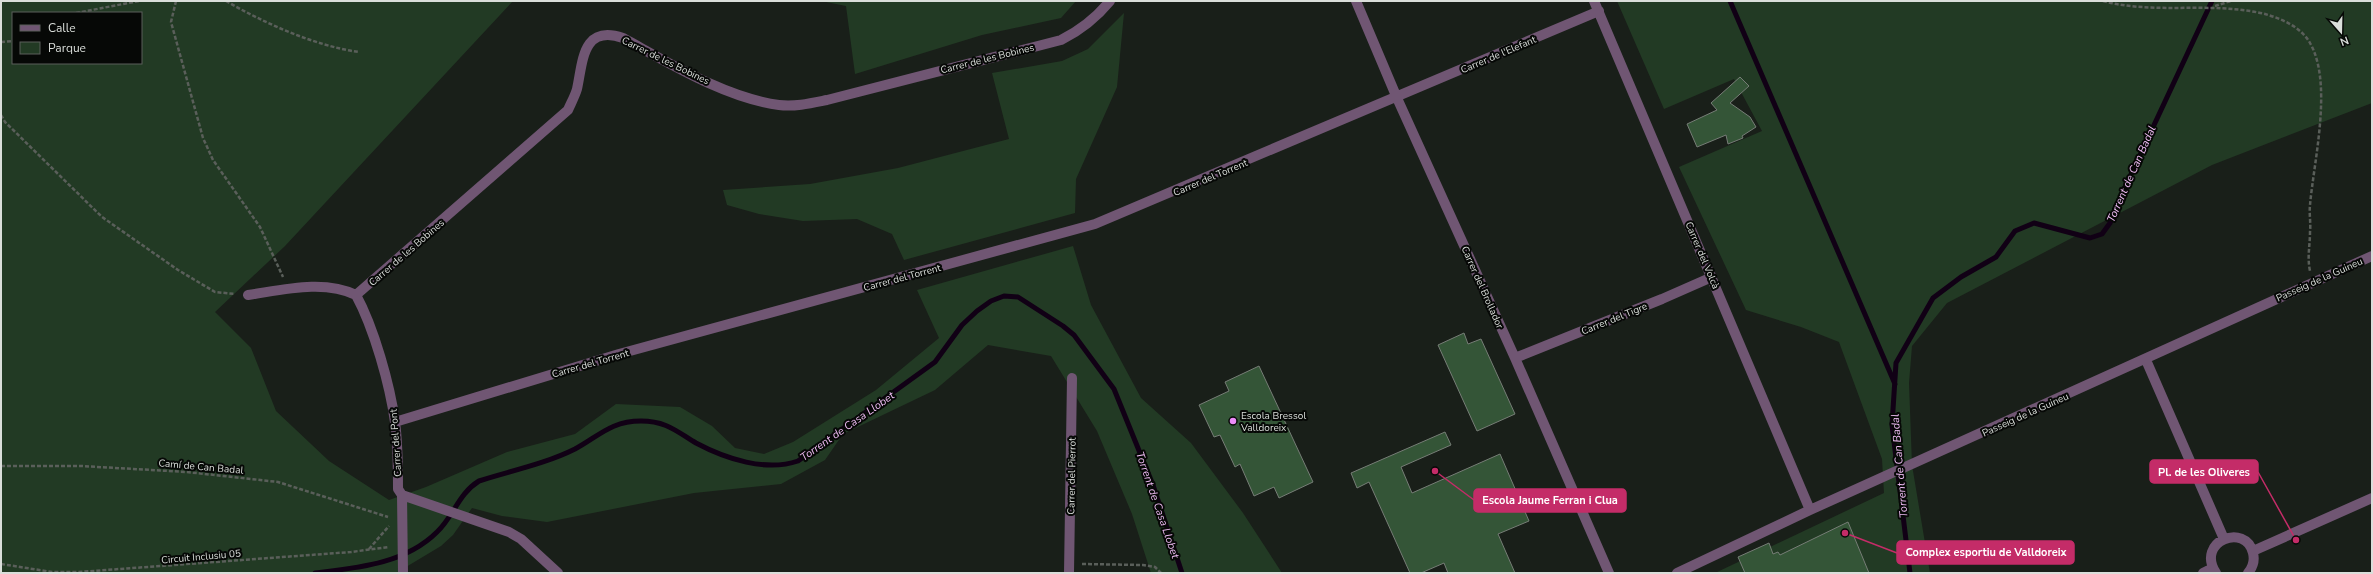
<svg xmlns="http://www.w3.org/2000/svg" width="2373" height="574" viewBox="0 0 2373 574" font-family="'Nunito Sans',sans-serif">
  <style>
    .green { fill: #223a24; fill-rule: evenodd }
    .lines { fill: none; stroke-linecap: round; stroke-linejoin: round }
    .stream { stroke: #110015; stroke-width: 5 }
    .building { fill: #345537; stroke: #767d76 }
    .path { stroke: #5a5f5a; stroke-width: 2.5; stroke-dasharray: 4 2; stroke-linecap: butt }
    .minor { stroke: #705673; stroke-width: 10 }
    .poi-dot { fill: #ed8cf9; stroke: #060806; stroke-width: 1.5 }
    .labels { text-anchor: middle; stroke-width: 4; stroke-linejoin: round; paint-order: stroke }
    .street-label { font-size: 10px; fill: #dadeda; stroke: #060806 }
    .poi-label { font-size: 10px; fill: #dadeda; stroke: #060806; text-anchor: start }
    .water-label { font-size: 11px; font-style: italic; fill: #f0bdf5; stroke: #060806 }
    .leader { fill: none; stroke: #c42c68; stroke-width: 1.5 }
    .callout-dot { fill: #c42c68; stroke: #060806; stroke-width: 1.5 }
    .callout { fill: #c42c68; stroke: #c42c68; stroke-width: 1.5 }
    .callout-label { font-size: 11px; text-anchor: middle; font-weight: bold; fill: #fff }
  </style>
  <rect width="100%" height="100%" fill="#191f19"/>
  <path class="green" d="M1,1h512l-228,245 -70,66 36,36 25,63 53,50 60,39 37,-13 81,-35 68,-18 41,-30 64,3 32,19 23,22 29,6 29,-12 83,-52 63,-52 -22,-48 156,-44 18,59 50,93 50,45 52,70 39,60h-131l-19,-59 -35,-83 -46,-75 -63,-11 -53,45 -92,44 -18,26 -44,24 -87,9 -147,29 -45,-6 -30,-8 -19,27 -12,11 -45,27h-395zM13,13h128v50h-128z
    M821,1h255l-15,17 -79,17 -127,39 -9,-68z
    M1617,1h755v102l-160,62 -265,138 -35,43 -3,37 3,82 18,108h-215l169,-80 -2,-34 -43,-117 -38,-15 -55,-17 -67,-143 83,-36 -28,-52 -70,30z
    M1124,13l-7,74 -41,92 -1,34 -171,47 -12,-26 -35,-15 -54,2 -44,-7 -32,-9 -4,-15 87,-6 88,-16 111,-29 -17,-66 70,-12 26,-12z"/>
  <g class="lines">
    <path class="stream" d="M1730,1l165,383
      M315,573c42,-5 90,-9 122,-41 17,-16 21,-38 42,-51 31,-10 66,-17 96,-32 24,-13 36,-28 66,-28 25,0 35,10 55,22 30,16 70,29 102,18l137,-99 27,-37 15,-14 14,-10 13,-5 14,1 45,29 11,9 40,54 39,96 29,88
      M1910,573l-18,-148 4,-62 37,-65 28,-21 35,-20 19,-26 19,-8 56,15 12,-4 8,-11 9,-23 93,-199"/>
  </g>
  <path class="building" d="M1740,77l9,9 -19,17 20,14 6,10 -14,9 1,2 -15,6 -2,-9 -29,12 -10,-23 30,-14 -6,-7z
    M1464,333l4,11 13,-5 34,75 -38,17 -39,-86z
    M1259,366l54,116 -34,16 -5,-11 -20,9 -14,-32 -5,3 -15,-32 -6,2 -15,-32 30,-14 -4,-9z
    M1445,432l6,13 -50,22 11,26 88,-39 29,67 -31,13 17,39h-67l-4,-10 -23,10h-11l-41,-91 -12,6 -6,-15z
    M1848,522l21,51h-124l-7,-16 31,-14 4,11 5,-2 2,3z"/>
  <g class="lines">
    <path class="path" d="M176,1l-5,21 32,116 10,22 47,67 23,50
      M226,1c38,22 89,45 133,51
      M2103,1c52,14 108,0 162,13 17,5 36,13 45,29 23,40 4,117 0,162 -1,9 1,18 0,27 0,14 -3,25 0,39
      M2215,6l16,-5
      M76,13l63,-12
      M1,42l12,-1
      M1,115l4,7 97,95 76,53 37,22 20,2
      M1,466h80l106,6 91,10 110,35
      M369,549l20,-23
      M1,564l51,8h27l272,-20 38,-5
      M1082,564l61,1 12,2 6,6"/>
    <path class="minor" d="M1356,1l41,97 118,260 94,215
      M1594,1l216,509
      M248,295c34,-5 76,-16 108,0
      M356,295l212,-185c3,-7 7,-14 9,-21 6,-27 5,-65 46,-51 46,25 103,60 156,67 16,2 33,-2 48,-5l234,-60c20,-10 35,-22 49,-39
      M356,295c18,33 34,90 39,127 3,22 3,45 3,67l4,6 1,78
      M1515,358l147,-59 50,-22
      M2146,360l78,179
      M395,422l224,-68 476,-130 504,-213
      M402,495l107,37 12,7 37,34
      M2253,551l119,-53
      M1069,573l3,-195
      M1677,573l133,-63 562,-254
      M2203,573l10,-5
      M2216,573c-21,-32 30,-51 37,-20 2,8 0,14 -5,20"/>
  </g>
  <circle class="poi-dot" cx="1233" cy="421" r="4"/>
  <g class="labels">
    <g class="street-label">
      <text transform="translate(1498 54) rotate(-23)" y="4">Carrer de l'Elefant</text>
      <text transform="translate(987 58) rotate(-14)" y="4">Carrer de les Bobines</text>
      <text transform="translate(666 60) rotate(26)" y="4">Carrer de les Bobines</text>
      <text transform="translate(1210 177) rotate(-23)" y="4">Carrer del Torrent</text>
      <text transform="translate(406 252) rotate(-41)" y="4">Carrer de les Bobines</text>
      <text transform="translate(1703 255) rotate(67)" y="4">Carrer del Volcà</text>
      <text transform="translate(902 277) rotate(-15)" y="4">Carrer del Torrent</text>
      <text transform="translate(2319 279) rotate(-24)" y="4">Passeig de la Guineu</text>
      <text transform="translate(1483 287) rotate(66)" y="4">Carrer del Brollador</text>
      <text transform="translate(1614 318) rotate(-22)" y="4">Carrer del Tigre</text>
      <text transform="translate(590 363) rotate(-16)" y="4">Carrer del Torrent</text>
      <text transform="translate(2025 414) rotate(-24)" y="4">Passeig de la Guineu</text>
      <text transform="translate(395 443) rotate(-94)" y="4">Carrer del Pont</text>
      <text transform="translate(201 466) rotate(5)" y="4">Camí de Can Badal</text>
      <text transform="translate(1071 476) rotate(-89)" y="4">Carrer del Pierrot</text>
      <text transform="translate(201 556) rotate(-5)" y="4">Circuit Inclusiu 05</text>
    </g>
    <g class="poi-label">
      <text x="1241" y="419">Escola Bressol<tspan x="1241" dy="12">Valldoreix</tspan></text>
    </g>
    <g class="water-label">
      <text transform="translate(2131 174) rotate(-66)" y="4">Torrent de Can Badal</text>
      <text transform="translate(847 426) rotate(-35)" y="4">Torrent de Casa Llobet</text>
      <text transform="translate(1899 466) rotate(-95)" y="4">Torrent de Can Badal</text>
      <text transform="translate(1158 505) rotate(71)" y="4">Torrent de Casa Llobet</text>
    </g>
  </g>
  <path class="leader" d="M2296 540L2258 472M1435 471L1474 500M1845 533L1897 553"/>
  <g class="callout-dot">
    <circle cx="2296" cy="540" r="4"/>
    <circle cx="1435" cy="471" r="4"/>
    <circle cx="1845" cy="533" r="4"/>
  </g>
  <g class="callout">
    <rect x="2150" y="460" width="108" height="23" rx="4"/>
    <rect x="1474" y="489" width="152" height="23" rx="4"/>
    <rect x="1897" y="541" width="177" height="23" rx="4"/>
  </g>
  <g class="callout-label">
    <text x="2204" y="476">Pl. de les Oliveres</text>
    <text x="1550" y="504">Escola Jaume Ferran i Clua</text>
    <text x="1986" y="556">Complex esportiu de Valldoreix</text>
  </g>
  <rect width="2373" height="574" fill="none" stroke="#dadeda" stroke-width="4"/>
  <rect x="12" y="12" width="130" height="52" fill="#060806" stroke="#5b5e5b"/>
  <rect x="20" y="25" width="20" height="6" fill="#705673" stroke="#5b5e5b"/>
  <text x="48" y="32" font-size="12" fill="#dadeda">Calle</text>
  <rect x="20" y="42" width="20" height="12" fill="#223a24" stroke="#5b5e5b"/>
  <text x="48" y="52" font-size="12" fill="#dadeda">Parque</text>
  <g transform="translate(2341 32) rotate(160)" stroke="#060806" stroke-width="3" paint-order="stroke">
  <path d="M0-3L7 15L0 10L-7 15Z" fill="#dadeda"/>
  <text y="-6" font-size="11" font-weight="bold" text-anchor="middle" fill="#dadeda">N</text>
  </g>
</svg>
